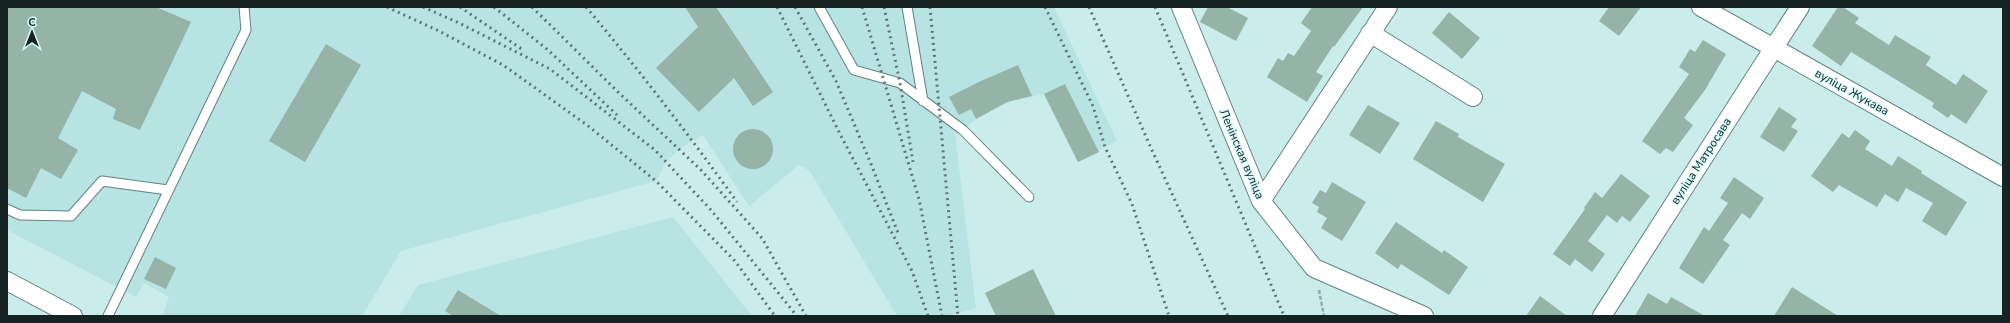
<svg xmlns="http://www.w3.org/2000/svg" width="2010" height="323" viewBox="0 0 2010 323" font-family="'Nunito Sans',sans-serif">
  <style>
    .built { fill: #b7e4e2 }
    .building { fill: #95b3a7 }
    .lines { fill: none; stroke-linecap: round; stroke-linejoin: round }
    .lane-casing { stroke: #628281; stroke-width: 11 }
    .street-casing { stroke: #628281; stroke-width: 20 }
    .path { stroke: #8fabaa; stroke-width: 2.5; stroke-dasharray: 4 2; stroke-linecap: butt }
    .lane { stroke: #fff; stroke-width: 9 }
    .street { stroke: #fff; stroke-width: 18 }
    .rail { stroke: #607675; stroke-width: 3; stroke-dasharray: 2 4; stroke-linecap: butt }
    .labels { text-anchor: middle; stroke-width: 3; stroke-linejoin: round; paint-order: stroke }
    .street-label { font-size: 12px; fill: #162323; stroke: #d7fbf9 }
  </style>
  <rect width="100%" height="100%" fill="#caedeb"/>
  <path class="built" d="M7,7h1047l63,134 -39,21 -34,-68 -32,7 -36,18 -13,11 -8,3 21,175 -30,8h-49l-88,-146 -10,-5 -50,41 -46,-71 -24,14 -13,13 -10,19 -255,70 -39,65h-196l-3,-2 6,-17 -25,-14 -8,14 -129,-67z
    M673,217l79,99h-353l19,-31z"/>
  <path class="building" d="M7,7h149l35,15 -51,108 -27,-11 3,-10 -34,-18 -24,47 20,12 -17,29 -20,-11 -15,30 -19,-10z
    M685,7h31l57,85 -20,14 -19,-28 -35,34 -43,-44 42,-41z
    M1208,7h19l21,11 -12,23 -36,-19z
    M1312,7h51l-29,40 -1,-1 -17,26 7,4 -16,26 -40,-25 11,-19 5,3 5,-8 6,3 17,-25 -10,-8z
    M1609,7h32l-22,29 -20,-15z
    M1838,7h5l16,11 -4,5 34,22 6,-10 36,22 -5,8 30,20 7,-11 25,17 -22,33 -15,-10 -3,4 -16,-11 2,-4 -83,-51 -10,14 -29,-20z
    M1449,12l31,26 -18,21 -30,-26z
    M1703,40l23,14 -21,36 -21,28 9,7 -20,27 -7,-4 -6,6 -18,-13 47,-67 -10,-7 11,-18 5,3z
    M326,44l35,21 -56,97 -36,-21z
    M1018,65l14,31 -25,6 -31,17 -5,-10 -12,6 -10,-18 32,-16z
    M1065,84l34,68 -21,10 -34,-68z
    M1368,105l32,18 -20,31 -31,-19z
    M1779,107l18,12 -6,8 7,4 -14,21 -24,-15z
    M1436,121l23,13 -1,3 47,27 -22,38 -70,-43z
    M733 149a20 20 0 1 1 40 0a20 20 0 1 1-40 0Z
    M1855,130l15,11 -5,8 27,17 6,-10 24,15 -1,2 46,29 -21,34 -24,-15 11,-18 -27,-15 -8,14 -13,-8 -8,13 -38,-22 -6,7 -22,-16 31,-43 7,5z
    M1621,174l29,22 -20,26 -8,-6 -5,7 -10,-8 -19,26 17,13 -13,18 -17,-13 -5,7 -17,-12 32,-45 -1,-1 11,-16 7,6z
    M1734,177l30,21 -14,21 -8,-6 -19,27 7,5 -27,39 -24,-16 25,-41 5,4 19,-28 -8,-5z
    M1332,182l34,20 -24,39 -21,-13 6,-10 -10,-6 2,-5 -7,-4 8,-13 6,3z
    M1396,222l46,31 2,-3 24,17 -19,28 -48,-31 -3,5 -23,-16z
    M155,257l21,11 -10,21 -22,-10z
    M1033,269l23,47h-60l-11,-23z
    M1792,287l46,29h-64z
    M458,290l43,26h-48l-8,-5z
    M1648,293l19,11 4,-7 34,19h-70z
    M1540,296l27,20h-41z"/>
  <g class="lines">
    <g class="lane-casing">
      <path id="lane" d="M819,7l35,63 46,13 63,47 66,67
        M907,7l16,94
        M7,209l13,6 51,1 31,-35 66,9
        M108,316l138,-286 -2,-23"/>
    </g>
    <g class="street-casing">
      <path id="street" d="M1181,7l80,194 53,67 110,48
        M1701,7l302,170
        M1370,33l103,64
        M1261,201l127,-194
        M7,281l66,35
        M1602,316l198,-309"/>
    </g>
    <path class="path" d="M1319,290l5,26"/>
    <use href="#lane" class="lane"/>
    <use href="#street" class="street"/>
    <path class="rail" d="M387,7l50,23 66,35 84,60 69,56 79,80 40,55
      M423,7l36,16 91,46 105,81 56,60 86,106
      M460,7l63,43
      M494,7l54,43 69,65
      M532,7l87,86 82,77 61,68 44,78
      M586,7c53,63 103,128 151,195
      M777,7l63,127 72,137 16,45
      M795,7l41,74 35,83 27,69
      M862,7l57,192 23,117
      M884,7l16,76 13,79
      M930,7l28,309
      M1045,7l48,99 12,41 27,57 37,112
      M1089,7l62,141 77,168
      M1155,7l129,309"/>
  </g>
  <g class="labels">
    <g class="street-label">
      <text transform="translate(1852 92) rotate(29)" y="4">вуліца Жукава</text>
      <text transform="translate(1242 154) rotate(67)" y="4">Ленінская вуліца</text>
      <text transform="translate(1701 161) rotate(-57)" y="4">вуліца Матросава</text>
    </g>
  </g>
  <rect width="2010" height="323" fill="none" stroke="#162323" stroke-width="16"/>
  <g transform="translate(32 32)" stroke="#d7fbf9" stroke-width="3" paint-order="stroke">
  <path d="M0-3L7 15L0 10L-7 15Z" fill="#162323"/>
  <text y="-6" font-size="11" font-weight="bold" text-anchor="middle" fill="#162323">С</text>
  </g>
</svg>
